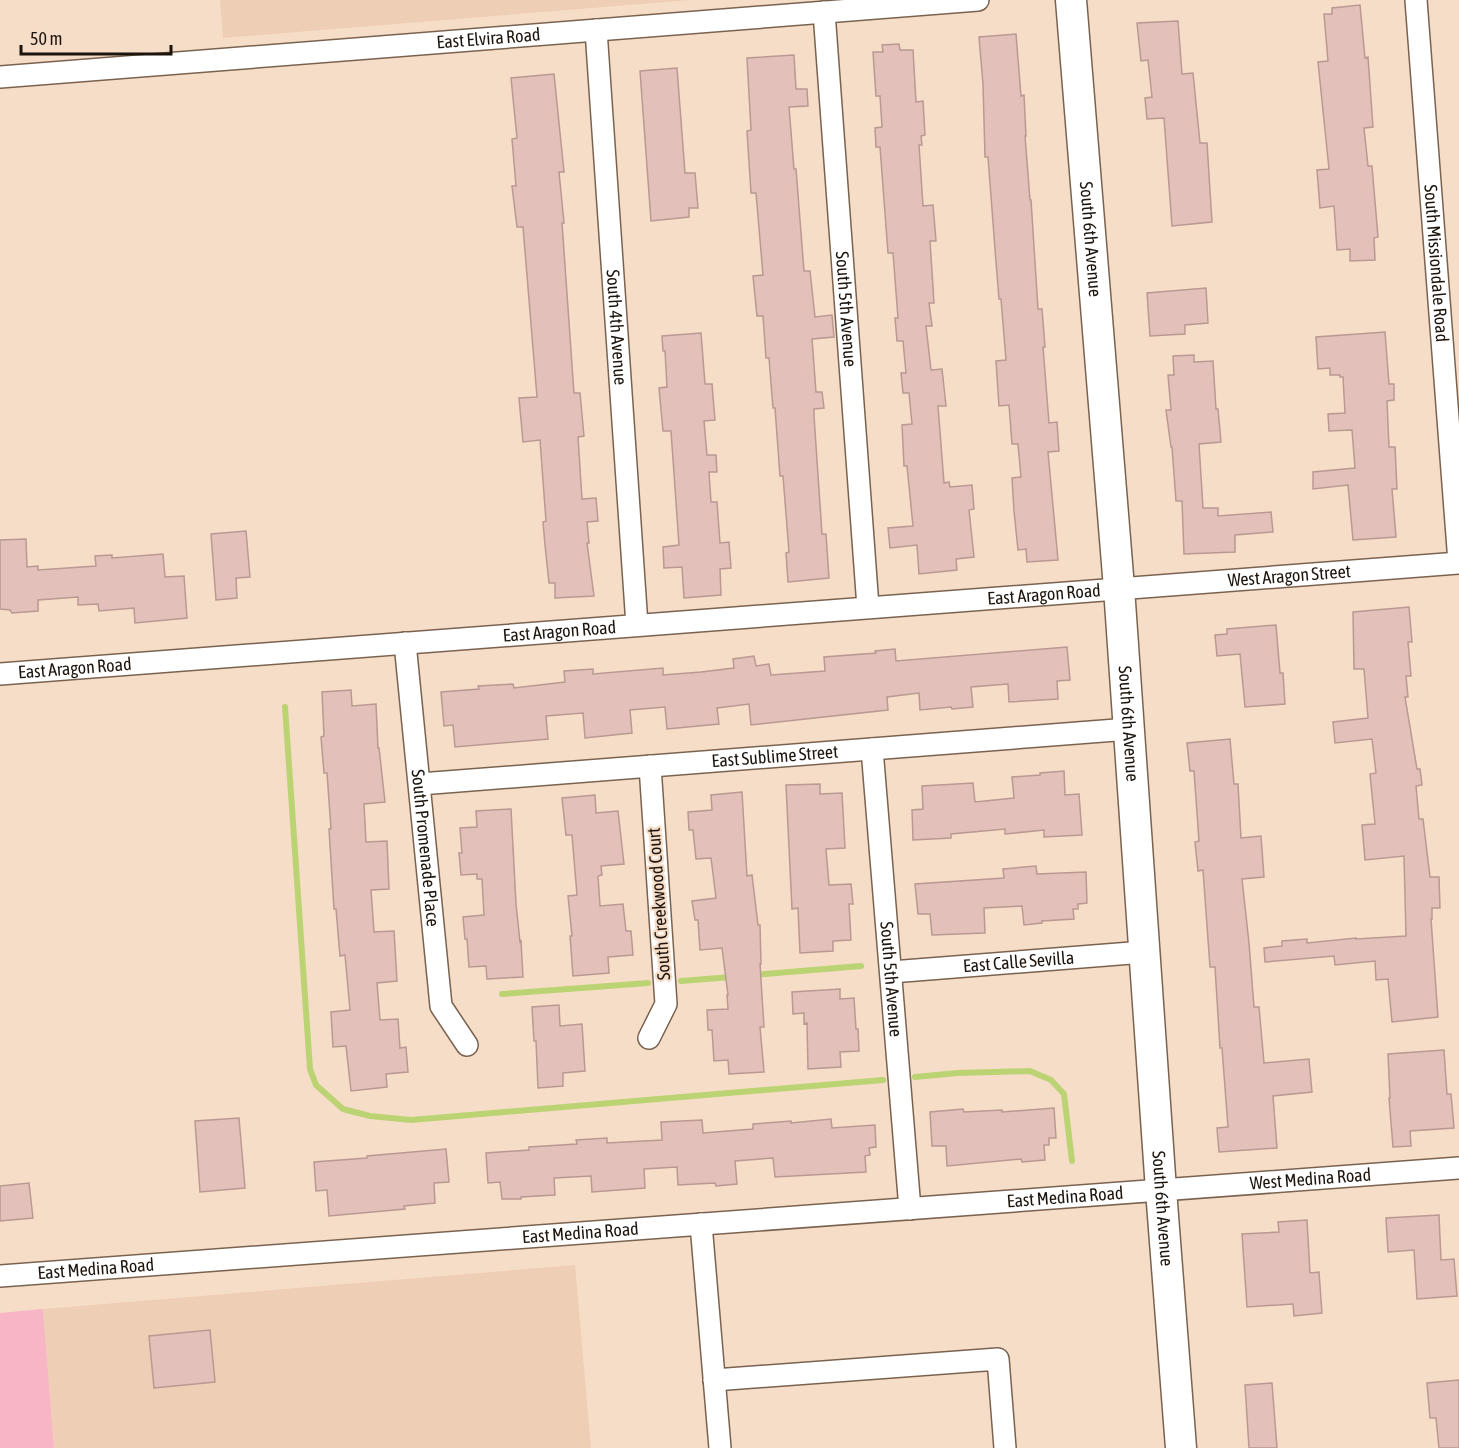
<svg xmlns="http://www.w3.org/2000/svg" width="1459" height="1448" viewBox="0 0 1459 1448" font-family="'Asap Condensed',sans-serif">
  <style>
    .built { fill: #eecfb5 }
    .green { fill: #f8b5c5 }
    .lines { fill: none; stroke-linecap: round; stroke-linejoin: round }
    .stream { stroke: #bcd374; stroke-width: 6 }
    .building { fill: #e3c1ba; stroke: #b99992; stroke-width: 1.5 }
    .street-casing { stroke: #796350; stroke-width: 24 }
    .secondary-casing { stroke: #796350; stroke-width: 33 }
    .street { stroke: #fff; stroke-width: 21 }
    .secondary { stroke: #fff; stroke-width: 30 }
    .labels { text-anchor: middle; stroke-width: 4.5; stroke-linejoin: round; paint-order: stroke }
    .street-label { font-size: 18px; fill: #1d140d; stroke: #f6ddc8 }
  </style>
  <rect width="100%" height="100%" fill="#f6ddc8"/>
  <path class="built" d="M220,0h471l-468,38z
    M575,1265l16,183h-537l-11,-139z"/>
  <path class="green" d="M43,1309l11,139h-54v-135z"/>
  <g class="lines">
    <path class="stream" d="M285,707l25,362 6,16 27,24 27,7 41,4 472,-40
      M753,975l108,-9
      M681,981l50,-4
      M502,994l146,-11
      M915,1077l43,-4 72,-2 21,9 13,14 8,67"/>
  </g>
  <path class="building" d="M1360,5l5,53 3,-1 5,70 -9,1 4,38h4l6,71 -4,1 1,22 -25,1v-12l-13,1 -3,-44 -14,2 -3,-38 12,-1 -11,-107 10,-1 -4,-47h8v-6z
    M1178,21l4,53 11,-1 7,70h7l5,79 -40,4 -8,-108 -17,1 -2,-21 7,-1 -4,-37 -7,1 -4,-38z
    M1016,34l5,62 3,-1 2,41h-1l5,64h1l7,109h4l3,38h-2l6,76 8,-1 2,29 -11,1 10,108 -31,2 -1,-13 -8,1 -4,-39 -2,-33 9,-1 -3,-33h-6l-3,-39 -10,1 -3,-45 10,-1 -5,-61h-2l-3,-37 -8,-105h-3l-2,-73 -4,-47z
    M899,44l1,6h13l3,52 7,-1 2,34 -4,1 1,9h-3l4,61 10,-1 3,36h-6l4,62h-5l3,23h-6l5,44 11,-1 4,37h-8l6,77 5,-1 1,5 22,-2 2,24 -5,1 5,47 -18,2 1,11 -38,4 -2,-29 -27,3 -2,-20 25,-2 -6,-60h-3l-2,-41 10,-1 -3,-31h-6l-2,-20h5l-3,-32h-6l-2,-23h3l-5,-65h-5l-8,-106h-4l-1,-19 7,-1 -2,-31h-4l-3,-44h10l-1,-7z
    M794,55l2,34h11l1,17 -19,1 5,62h2l8,102h6l5,46 17,-2 2,22 -22,2 4,53h6l2,16 -10,1v7l8,118h4l3,44 -41,4 -2,-29 3,-1 -6,-76h-3l-5,-68h-2l-4,-50h-3l-3,-42h-6l-4,-40 10,-1 -7,-82h-5l-4,-62 4,-1 -4,-72z
    M677,68l8,105h10l3,35h-9v9l-38,4 -11,-150z
    M554,74l10,98h-5l5,51h-2l12,170h6l4,43 -6,1 4,62 14,-1 2,23 -11,1 2,21h-2l7,53 -39,2v-15h-6l-4,-38 -2,-23 3,-1 -6,-81 -17,2 -4,-44 18,-1 -14,-170h-6l-5,-41h4l-4,-47 5,-1 -6,-60z
    M1206,288l2,35 -23,2v9l-35,2 -3,-43z
    M1385,332l4,52h5v16l-7,1 2,46h6l2,42h-5l4,48 -43,3 -5,-55 -35,4v-17l42,-4 -3,-38 -23,1 -1,-17 17,-1 -2,-36h-3v-2h-10v-7l-12,1 -2,-32z
    M701,333l4,51h7l3,36 -11,1 3,34h9l1,17h-8l2,30h6l3,41 9,-1 2,26 -11,1 1,26 -37,3 -2,-31 -18,1 -1,-21 16,-2 -8,-114h-8l-4,-43 8,-1 -2,-36h-2l-1,-15z
    M1194,355v7l19,-1 3,48h2l3,33 -22,2 4,64h15v8l53,-4 2,20 -38,3v17l-51,2 -2,-53h-6l-4,-54h-1l-5,-37h5l-3,-35h6l-1,-19z
    M246,531l4,46 -14,1 1,20 -21,2 -5,-66z
    M26,539l1,28 11,-1v4l58,-4 -1,-10 17,-1v3l51,-4 2,23 19,-1 3,42 -52,5 -1,-15 -35,3 -1,-7 -20,1v-8l-40,3v11l-26,2 -2,-3 -10,-1v-69z
    M1409,607l3,35h-4l3,34h-5l2,21h-3l12,72h3l2,16 -6,1 3,33h4l7,58h9l1,31h-8v11h-1l7,98 -46,5 -4,-43 -12,1 -1,-19 -40,4 -1,-9 -69,6 -1,-14 18,-2v-5l25,-2v4l49,-5v1l50,-3 -2,-80 -39,4 -3,-35 13,-1 -5,-50 6,-1 -4,-34 -37,4 -2,-21 35,-4 -4,-49h-10l-1,-57z
    M1276,625l4,48h3l2,31 -40,3 -5,-53 -23,2 -2,-21 12,-1v-5z
    M1067,647l3,33 -13,1 1,18 -49,3 -1,-18 -37,3 2,20 -21,2 -1,-2 -31,3 -1,-17 -32,4 1,13 -137,15 -2,-21 -32,4 2,16 -52,5 -2,-22 -35,3 2,23 -47,5 -2,-25 -37,3 2,23 -93,8 -2,-22 -9,1 -3,-34 38,-3 -1,-3 35,-2 1,4 51,-6 -1,-11 29,-2v5l70,-6v7l38,-3 33,-4 -1,-9 21,-3 2,10 13,-2 2,11 54,-4 -1,-14 52,-4 -1,-2 20,-2 1,12z
    M351,690l1,16 24,-2 2,44h1l6,54 -21,2 2,38 21,-1 2,48 -18,1 3,42 20,-1 3,50 -20,2 3,37 18,-1 2,29 6,-1 2,25 -22,2 1,13 -36,4 -5,-45 -13,1 -2,-35 19,-2 -5,-55 -5,1 -4,-47h-2l-5,-80h2l-4,-56h-3l-3,-36 3,-1 -2,-44z
    M1230,739l4,45h4l3,54 20,-2 3,41 -22,2 7,64 5,64h5l5,56 45,-4 3,33 -39,4 4,52 -58,4 -2,-24 11,-1 -6,-79h-2l-5,-81h-5l-7,-97 -5,1 -3,-29 4,-1 -5,-70h-4l-3,-28z
    M1064,771l1,24 14,-1 3,41 -38,2v-7l-39,4v-5l-54,5v4l-38,2 -1,-30 11,-1 -1,-23 51,-3 2,19 39,-4 -2,-21 28,-2v-2z
    M820,784v10l22,-1 3,55 -19,1 3,36 22,-1 2,20h-4l2,36 -18,1v10l-33,2 -2,-45 -6,1 -6,-124z
    M742,792l5,84 5,-1 6,50h2l1,39h-1l4,63h-4l4,45 -35,2 -1,-14 -14,1 -2,-31h-4l-1,-20 21,-1 -1,-14h1l-6,-47 -22,2 -2,-30h-3l-3,-19 24,-3 -5,-40 -15,1 -3,-29h-4l-1,-18 24,-2 -1,-15z
    M595,795l1,18 22,-2 6,53 -23,2 1,9 -4,1 2,30 23,-2 3,27h5l2,24 -25,2 1,16 -36,3 -3,-40h2l-4,-40 9,-1 -5,-60h-6l-4,-37z
    M511,809l5,95 4,38 1,-1 2,36 -36,2 -1,-13 -17,1 -2,-28h-2l-2,-22 21,-2 -2,-36h-5v-5l-16,1 -2,-22h3l-2,-25 17,-1 -1,-16z
    M1036,866l1,8 49,-2 1,31 -9,1v5h-5l1,10 -32,2v2l-18,2 -2,-19 -38,2 1,25 -53,2 -2,-21h-12l-3,-30 89,-6 -1,-9z
    M840,989v10l14,-1 2,31h2l1,22 -19,1 1,15 -33,2 -1,-46 -3,1v-11l-11,1 -1,-22z
    M559,1005l1,21 22,-2 3,47 -22,2v13l-25,2 -2,-47h-2l-2,-34z
    M1444,1050l3,44h4l3,34 -44,3 1,15 -18,1 -4,-49h1l-2,-44z
    M1054,1108l2,30h-7v7h-5l1,15 -23,2 -1,-3 -74,7 -1,-20h-14l-2,-34 33,-3 1,3 38,-2v2z
    M239,1118l6,70 -45,4 -5,-71z
    M831,1119l1,9 43,-3 1,22 -7,1 1,7 -5,1 1,16 -91,5 -2,-19 -38,3 2,23 -21,2 -1,-3 -37,2 -1,-18 -33,2 1,19 -53,4 -1,-16 -37,2 1,17 -34,2v2h-19l-2,-17 -12,1 -2,-30 43,-3v-3l48,-3 -1,-4 31,-2v5l55,-3 -1,-18 41,-2 1,13 50,-4v-5l38,-3v2z
    M446,1149l3,33 -15,1 1,20 -31,3 1,3 -76,7 -2,-26 -11,1 -2,-29 53,-4v-2z
    M29,1183l4,35 -33,3v-35z
    M1439,1215l2,45 13,-1 3,37 -40,3 -3,-49 -26,2 -2,-34z
    M1307,1220l3,53 9,-1 3,41 -28,3 -1,-12 -46,3 -5,-73 37,-2 -1,-10z
    M210,1330l5,52 -61,6 -5,-52z
    M1459,1380v68h-20l-3,-30h-6l-3,-35z
    M1272,1383l5,65h-28l-4,-63z"/>
  <g class="lines">
    <g class="street-casing">
      <g id="street">
        <path id="s1" d="M1416,0l43,562"/>
        <path id="s2" d="M824,12l44,595"/>
        <path id="s3" d="M596,30l41,595"/>
        <path id="s4" d="M0,77l978,-77"/>
        <path id="s5" d="M405,643l36,363 26,39"/>
        <path id="s6" d="M0,674l1459,-111"/>
        <path id="s7" d="M872,749l38,460"/>
        <path id="s8" d="M420,784l709,-55"/>
        <path id="s9" d="M891,972l253,-20"/>
        <path d="M649,1038l17,-34 -16,-238"/>
        <path d="M701,1224l19,224"/>
        <path id="s10" d="M0,1276l1459,-108"/>
        <path d="M714,1380l284,-21 7,89"/>
      </g>
    </g>
    <g class="secondary-casing">
      <g id="secondary">
        <path id="s11" d="M1071,0l48,588 42,602 20,258"/>
      </g>
    </g>
    <use href="#street" class="street"/>
    <use href="#secondary" class="secondary"/>
  </g>
  <g class="labels">
    <g class="street-label">
      <text dy="6" stroke="none"><textPath href="#s4" startOffset="490">East Elvira Road</textPath></text>
      <text dy="6" stroke="none"><textPath href="#s11" startOffset="240">South 6th Avenue</textPath></text>
      <text dy="6" stroke="none"><textPath href="#s1" startOffset="264">South Missiondale Road</textPath></text>
      <text dy="6" stroke="none"><textPath href="#s2" startOffset="298">South 5th Avenue</textPath></text>
      <text dy="6" stroke="none"><textPath href="#s3" startOffset="298">South 4th Avenue</textPath></text>
      <text dy="6" stroke="none"><textPath href="#s6" startOffset="1293">West Aragon Street</textPath></text>
      <text dy="6" stroke="none"><textPath href="#s6" startOffset="1047">East Aragon Road</textPath></text>
      <text dy="6" stroke="none"><textPath href="#s6" startOffset="561">East Aragon Road</textPath></text>
      <text dy="6" stroke="none"><textPath href="#s6" startOffset="75">East Aragon Road</textPath></text>
      <text dy="6" stroke="none"><textPath href="#s11" startOffset="726">South 6th Avenue</textPath></text>
      <text dy="6" stroke="none"><textPath href="#s8" startOffset="356">East Sublime Street</textPath></text>
      <text dy="6" stroke="none"><textPath href="#s5" startOffset="206">South Promenade Place</textPath></text>
      <text transform="translate(659 904) rotate(-94)" y="6">South Creekwood Court</text>
      <text dy="6" stroke="none"><textPath href="#s9" startOffset="128">East Calle Sevilla</textPath></text>
      <text dy="6" stroke="none"><textPath href="#s7" startOffset="231">South 5th Avenue</textPath></text>
      <text dy="6" stroke="none"><textPath href="#s10" startOffset="1314">West Medina Road</textPath></text>
      <text dy="6" stroke="none"><textPath href="#s10" startOffset="1068">East Medina Road</textPath></text>
      <text dy="6" stroke="none"><textPath href="#s11" startOffset="1212">South 6th Avenue</textPath></text>
      <text dy="6" stroke="none"><textPath href="#s10" startOffset="582">East Medina Road</textPath></text>
      <text dy="6" stroke="none"><textPath href="#s10" startOffset="96">East Medina Road</textPath></text>
    </g>
  </g>
  <path d="M21 45v9h150v-9" fill="none" stroke="#1d140d" stroke-width="3"/>
  <text x="30" y="45" font-size="18" fill="#1d140d" stroke="#f6ddc8" stroke-width="4.5" paint-order="stroke">50 m</text>
</svg>
